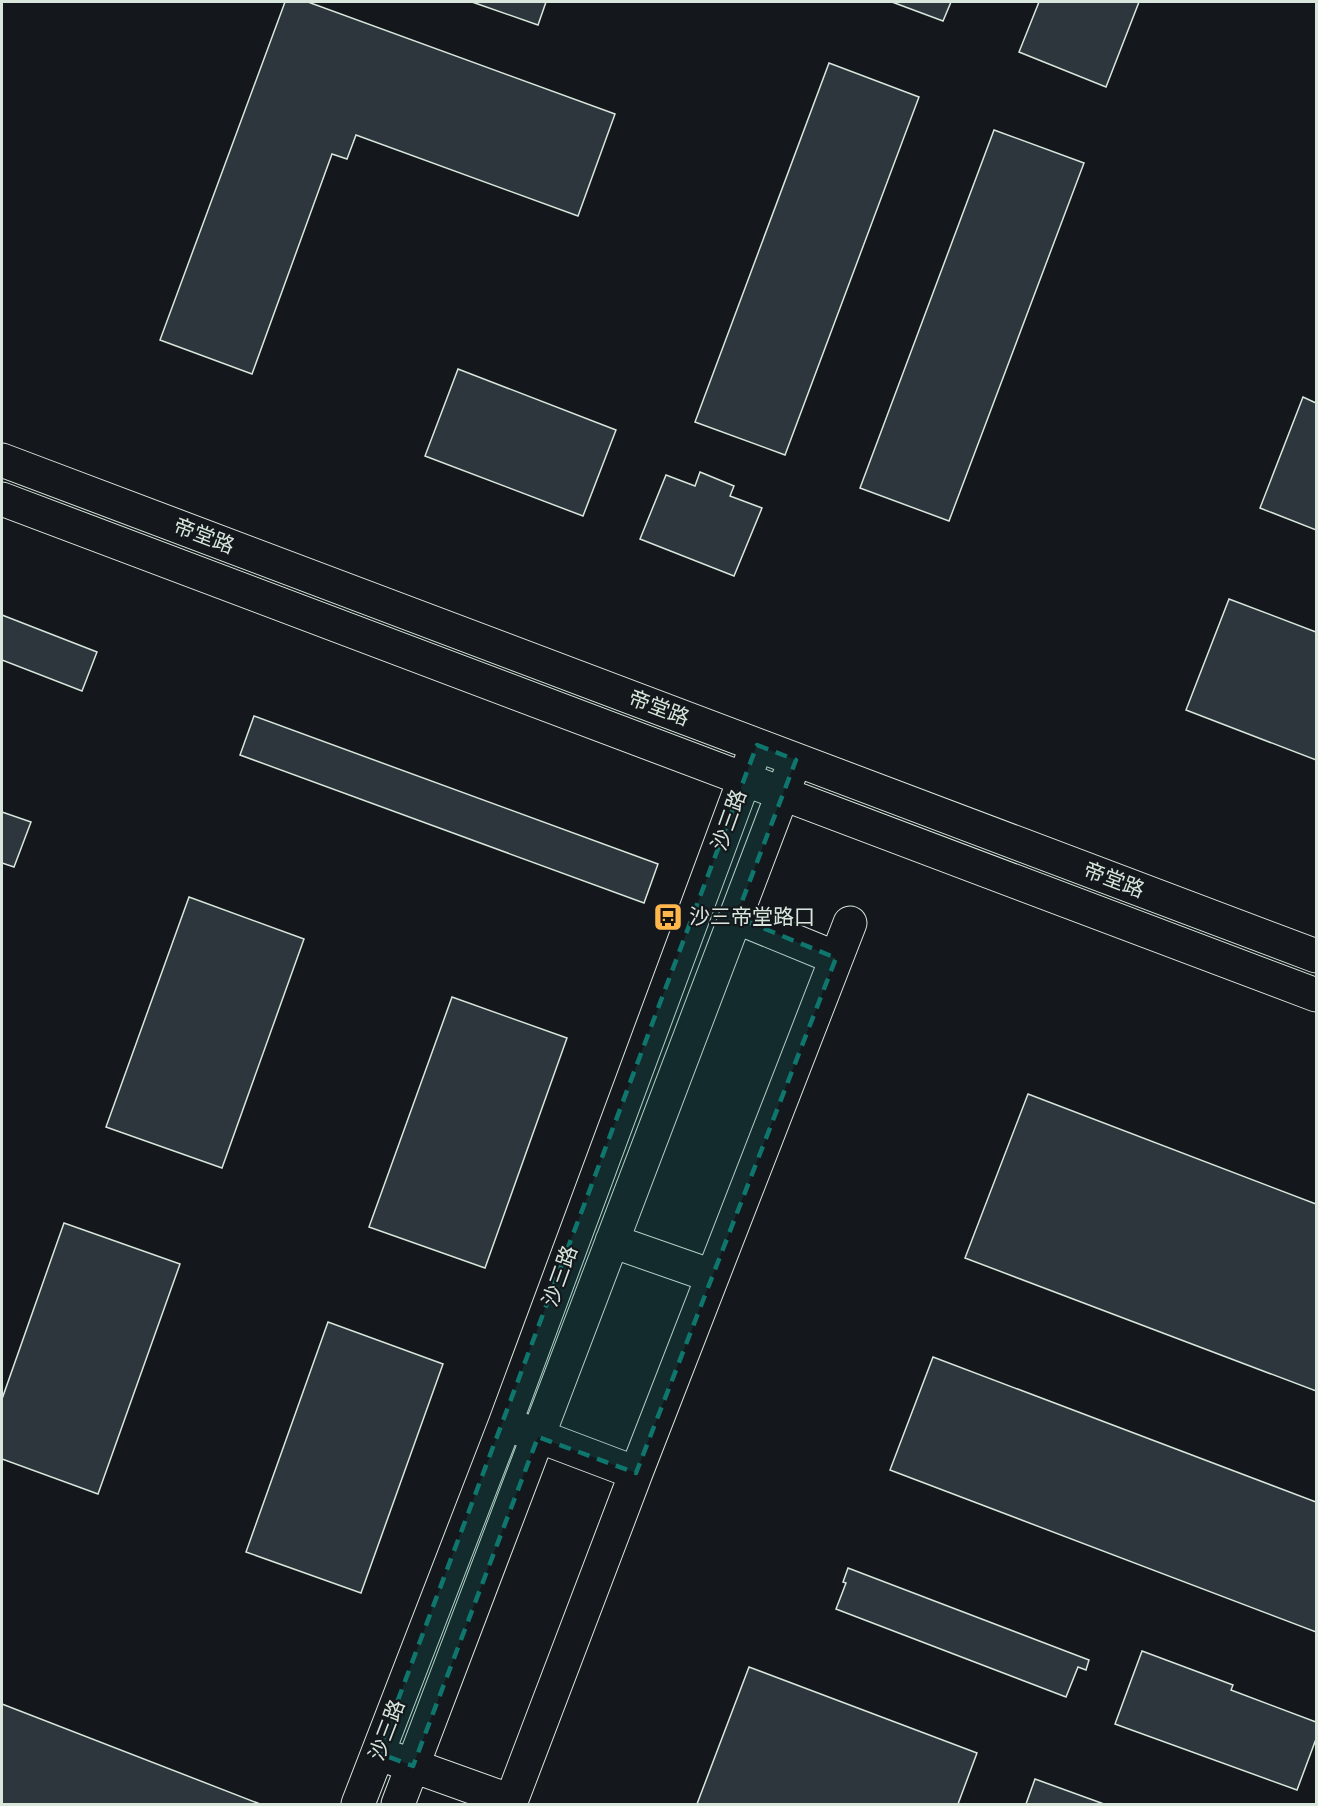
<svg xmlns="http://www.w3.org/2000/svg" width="1318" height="1806" viewBox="0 0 1318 1806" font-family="Bitter,'Noto Sans SC',serif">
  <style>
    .building { fill: #2c363c; stroke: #d8e6dc; stroke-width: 1.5 }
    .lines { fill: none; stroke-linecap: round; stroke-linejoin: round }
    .minor-casing { stroke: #d8e6dc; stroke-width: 35 }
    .minor { stroke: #14181c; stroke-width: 33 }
    .marked { fill: #0f766e; fill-opacity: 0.2; stroke: #0f766e; stroke-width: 4.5; stroke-dasharray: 12 8; stroke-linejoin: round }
    .labels { text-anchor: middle; stroke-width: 4.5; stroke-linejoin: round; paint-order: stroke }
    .street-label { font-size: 21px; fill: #d8e6dc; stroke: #14181c }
    .poi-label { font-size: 21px; fill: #d8e6dc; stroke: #14181c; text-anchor: start }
  </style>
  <rect width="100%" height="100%" fill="#14181c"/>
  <path class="building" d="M285,2h23l307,112 -37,102 -222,-81 -9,24 -15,-5 -80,220 -92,-34z
    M472,2h74l-8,23z
    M892,2h59l-8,19z
    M1039,2h100l-33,85 -87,-35z
    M829,63l90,34 -134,358 -90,-33z
    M994,130l90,33 -135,358 -89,-33z
    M458,369l158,61 -33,86 -158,-60z
    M1303,397l13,6v127l-56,-22z
    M700,472l34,14 -4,10 32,12 -28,68 -94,-37 26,-64 29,11z
    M1229,599l87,33v128l-130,-50z
    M2,615l95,37 -15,39 -80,-31z
    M254,716l404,148 -14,39 -404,-148z
    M2,812l29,10 -17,45 -12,-4z
    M189,897l115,42 -82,229 -116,-41z
    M452,997l115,41 -82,230 -116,-41z
    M1028,1094l288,110v187l-351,-133z
    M64,1223l116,41 -82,230 -96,-35v-60z
    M328,1322l115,42 -82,229 -115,-41z
    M933,1357l383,145v130l-426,-162z
    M848,1568l241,92 -3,10 -8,-3 -12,30 -230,-88 10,-26 -3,-1z
    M1142,1651l91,34 -2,5 85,32v17l-19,51 -182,-66z
    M749,1667l228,86 -19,51h-261z
    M2,1704l258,100h-258z
    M1035,1779l69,25h-78z"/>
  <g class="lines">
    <g class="minor-casing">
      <path id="minor" d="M2,460l1314,496
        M2,499l1314,496
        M736,917l100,41
        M612,1241l100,35
        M517,1428l119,45
        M394,1759l117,42
        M358,1804l147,-380 246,-663
        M398,1804l392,-1030
        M510,1804l126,-331 214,-550"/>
    </g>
    <use href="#minor" class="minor"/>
  </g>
  <path class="marked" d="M757,745l39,15 -60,157 100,41 -200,515 -98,-36 -125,329 -35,-13z"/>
  <defs>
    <g id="bus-square" transform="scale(1.5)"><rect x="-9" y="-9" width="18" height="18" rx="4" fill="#ffb74d" stroke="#14181c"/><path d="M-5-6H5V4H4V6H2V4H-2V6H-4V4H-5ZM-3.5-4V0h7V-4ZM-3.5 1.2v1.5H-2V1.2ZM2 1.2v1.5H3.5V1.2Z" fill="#111"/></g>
  </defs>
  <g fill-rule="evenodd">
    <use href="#bus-square" x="668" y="917"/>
  </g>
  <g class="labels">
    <g class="street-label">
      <text transform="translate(204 536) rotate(21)" y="7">帝堂路</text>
      <text transform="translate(659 708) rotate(21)" y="7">帝堂路</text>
      <text transform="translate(729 820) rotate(-70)" y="7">沙三路</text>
      <text transform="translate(1114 880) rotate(21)" y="7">帝堂路</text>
      <text transform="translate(560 1276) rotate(-70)" y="7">沙三路</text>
      <text transform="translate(387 1730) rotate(-69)" y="7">沙三路</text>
    </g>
    <g class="poi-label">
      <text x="689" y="924">沙三帝堂路口</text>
    </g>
  </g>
  <rect width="1318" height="1806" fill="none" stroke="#d8e6dc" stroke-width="6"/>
</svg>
